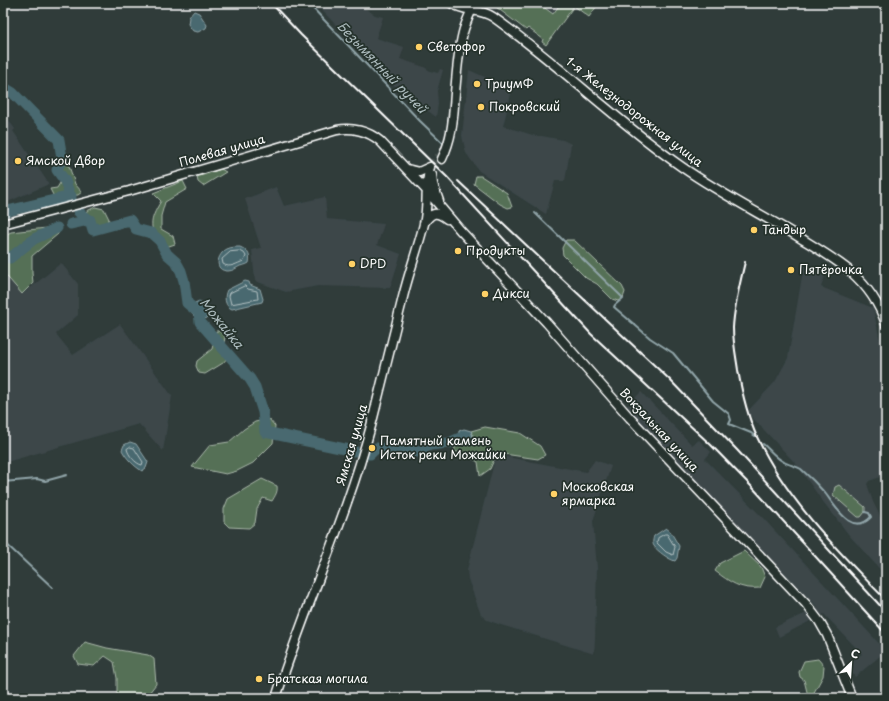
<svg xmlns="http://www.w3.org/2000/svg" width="889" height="701" viewBox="0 0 889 701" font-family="'Playpen Sans',sans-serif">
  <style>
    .built { fill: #3c474a }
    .green { fill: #557056; stroke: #aab8aa }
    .water { fill: #48696f; stroke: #91a5a9 }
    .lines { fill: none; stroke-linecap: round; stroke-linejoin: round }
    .shore { stroke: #b6c3c5; stroke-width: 1 }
    .stream { stroke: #91a5a9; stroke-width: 2 }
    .river { stroke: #48696f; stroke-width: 11 }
    .secondary-tunnel { stroke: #45504e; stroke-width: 8; stroke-dasharray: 8 4; stroke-linecap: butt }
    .secondary-casing { stroke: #fff; stroke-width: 11 }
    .secondary { stroke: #26332d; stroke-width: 8 }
    .rail { stroke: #fff; stroke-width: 2 }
    .poi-dot { fill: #ffd166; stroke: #26332d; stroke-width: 1.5 }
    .labels { text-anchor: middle; stroke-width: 3.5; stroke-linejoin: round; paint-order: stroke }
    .poi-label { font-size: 12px; fill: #fff; stroke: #26332d; text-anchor: start }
    .street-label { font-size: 12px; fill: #fff; stroke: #26332d }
    .water-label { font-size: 13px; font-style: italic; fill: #adbcbe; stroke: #26332d }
  </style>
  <rect width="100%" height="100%" fill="#303c3a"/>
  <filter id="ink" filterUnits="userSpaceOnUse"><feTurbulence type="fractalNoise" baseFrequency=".025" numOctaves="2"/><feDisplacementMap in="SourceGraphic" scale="8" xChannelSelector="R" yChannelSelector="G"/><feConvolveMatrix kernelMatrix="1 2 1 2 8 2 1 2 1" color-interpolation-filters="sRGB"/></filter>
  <g filter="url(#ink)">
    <path class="built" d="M315,3h42l18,12 8,2 -7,21 28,9 -4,12 24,8 6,4 8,2 2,-4 3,1 -6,21 1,13 -2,13 -45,-34z
      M538,3h23l-8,11z
      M469,70l29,13 13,11 -8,32 33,10h6l21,4 8,4 -6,37h-10l-9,33 -67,-43 -13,-18 -4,-17z
      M3,113l12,16 -2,2 36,53 -46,20z
      M276,187l8,19 41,-9 2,22 57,5 -7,21 24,9 -11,34 -72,-2 -32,6 -31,-11 -3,-31 9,-2 -16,-49z
      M61,263l17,21v31l-22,19 17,21 47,-31 52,72 -9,55 -24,-27 -136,39v-192l20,23z
      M804,265l22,8 -5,14 52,21 13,61v106l-17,6 -2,3 6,18 9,18 4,-2v58l-37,-41 -28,-36 -25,-35 -49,-52 28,-30 13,-24z
      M641,392l51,53 7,-5 12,12 -6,7 57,58 124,134 -31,26 -8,-12 15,-11 -38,-40 -45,23 -4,-10 43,-19 -193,-200z
      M496,455l90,17 9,-12 16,6 -18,55 4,47 -2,71 -1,15 -93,-29 -14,-5 -6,-5 -13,-36 -1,-9z"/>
    <path class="green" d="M494,3h44l15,11 8,-11h38l-10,14 -15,-11 -28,39 -4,-3 1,-3 -15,-11 -2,2 -30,-23z
      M63,163l6,3 6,18 7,8 -4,3 -24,2 -4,-8 7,-1 3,-5z
      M221,169l5,3 -23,14 -5,-4 -1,-5z
      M476,176h5l26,17 5,14 -4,1 -8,-4 -26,-20z
      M183,181l4,8 -22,13 -4,14v13l12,7 2,8 -15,5c-10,-23 -12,-26 1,-48l-8,-8z
      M95,207l9,2 5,10 -3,5 -10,1 -10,-9 -1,-4z
      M55,227l4,4 -1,3 -26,22v17l1,10 -11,11 -19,-22v-36l8,-4z
      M566,240h8l48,46 3,6 -2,6 -5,3 -6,-2 -15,-15 -11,-6 -23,-23 -1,-7z
      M216,331h4l5,5 -1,8 4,13 -5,6 -18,11 -6,-1 -3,-7 1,-5 15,-12z
      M269,419l6,7 -2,17 -20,20 -16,8 -11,3 -34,-7 18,-22 19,-3 15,-13 11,-7z
      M485,427l35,6 20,13 5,9 -7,4 -41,-6 -7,16 -10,7 -2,-14 -10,-6 -14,-5 2,-6 7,-5 6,2 4,-7 -2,-4z
      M262,479l15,7c1,6 -2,10 -5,15l-9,-3 -6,11 -2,14 -6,5 -20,-1 -5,-5v-13l4,-10z
      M839,485l26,22v5l-4,5h-3l-25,-22 2,-8z
      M744,551l17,16 4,10 -5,11c-20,2 -30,-6 -45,-17l5,-8z
      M85,642l22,6 41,7 6,4 2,25 -11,14h-26l-2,-3v-17l-3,-16 -9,-6 -11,10 -16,-2 -4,-8z
      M818,659l6,7 -1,10 -11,20 -5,-4 -3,-12 -4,-3 -1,-5 5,-11z"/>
    <path class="water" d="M194,11l5,2 8,12 -1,3 -8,4 -5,-1 -5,-7 1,-7z
      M240,247c7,3 11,7 9,16 -3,2 -5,2 -9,3 -4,2 -7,5 -12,5 -15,0 -11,-17 -1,-22 4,-2 9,-2 13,-2z
      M245,281l4,1 1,3 10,4 3,10 -1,3 -30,7c-8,-3 -8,-13 -5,-19z
      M199,301l6,3 -1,3 5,5c-1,4 -4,9 -9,10l-9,-9 -1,-4 3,-5z
      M464,429l7,2 3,9 -5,2c-7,-2 -11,-4 -10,-11z
      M130,442l6,2 12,18 -2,6 -4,3c-8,-5 -16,-13 -20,-21l2,-5z
      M666,528l4,3 9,15 -2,12 -2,3c-5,-1 -18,-10 -21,-15 -2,-3 -1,-7 0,-10z"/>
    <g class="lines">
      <path class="shore" d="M240,251l4,2 2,3 -2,5c-7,2 -14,8 -21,3l-1,-5 8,-7z
        M245,286l3,3 9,2 1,8 -27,5 -2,-8 1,-3z
        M130,447l4,1 9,14 -1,3c-6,-1 -14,-10 -15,-16z
        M665,534h2l8,13 -2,8 -7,-3 -9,-9 1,-5z"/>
      <path class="stream" d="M308,3l112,118 23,22
        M535,213l88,85 -8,7 -1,2 36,31 23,15 40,48 16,13 2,6 -2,4 22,9 4,3
        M763,444c6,5 13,14 21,18 5,3 12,4 17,7 8,7 17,16 24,24 11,14 27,44 46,24l-2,-4 -4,-1
        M3,482l34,-3 8,2 22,-6
        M3,541l49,46"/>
      <path class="river" d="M3,87l10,6 46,47 3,18 -5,12 8,11 6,17
        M78,211l6,6 6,3 3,10 37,-10 6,9 15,4 9,8 7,13 9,8 5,9 3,10 3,22 12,10 1,9 50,57 5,8 8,25 2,20 89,19
        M3,212l68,-16
        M71,224l18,-4
        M3,256l7,2 24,-19 23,-11
        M368,454h2l6,-6 42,4 12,-7 19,-2 11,-5"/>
      <path class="secondary-tunnel" d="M430,167l9,-11"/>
      <g class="secondary-casing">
        <path id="secondary" d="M451,3c13,9 29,5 42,14 66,47 123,104 189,150 36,25 75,45 112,67 19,12 39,23 57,38 17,15 28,31 35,52
          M442,159c11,-23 11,-41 13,-66 2,-21 3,-44 9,-64 3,-9 7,-18 11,-26
          M407,169l12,3 11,-5
          M432,175l1,9 6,17
          M424,223c8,-11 12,-12 23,-4
          M3,224l126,-33 208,-61c15,-3 31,1 43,11l47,50 33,39 87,93 83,95 176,186 13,17 8,14 25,63
          M276,698c29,-92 70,-179 95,-272 11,-43 21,-86 32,-129 6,-25 15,-49 21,-73 5,-20 0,-39 6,-57"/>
      </g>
      <use href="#secondary" class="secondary"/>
      <path class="rail" d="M271,3l30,32 146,142 144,157 120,111 42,43 133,146
        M458,181l211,198 68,71 149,162
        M745,262c-5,21 -11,44 -12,66 0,14 3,28 5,42 4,23 9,45 19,67 29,62 81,114 129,163"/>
    </g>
  </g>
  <g class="poi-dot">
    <circle cx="419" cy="47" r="4"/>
    <circle cx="477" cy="84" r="4"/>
    <circle cx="481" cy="107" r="4"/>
    <circle cx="18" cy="161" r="4"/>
    <circle cx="754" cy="230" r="4"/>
    <circle cx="458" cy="251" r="4"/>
    <circle cx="352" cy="264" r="4"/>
    <circle cx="791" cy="270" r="4"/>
    <circle cx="485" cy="294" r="4"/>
    <circle cx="372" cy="448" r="4"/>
    <circle cx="554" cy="494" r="4"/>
    <circle cx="259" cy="679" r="4"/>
  </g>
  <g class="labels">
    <g class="poi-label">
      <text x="427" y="51">Светофор</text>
      <text x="485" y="88">ТриумФ</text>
      <text x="489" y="111">Покровский</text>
      <text x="26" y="165">Ямской Двор</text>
      <text x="762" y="234">Тандыр</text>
      <text x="466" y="255">Продукты</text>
      <text x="360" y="268">DPD</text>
      <text x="799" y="274">Пятёрочка</text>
      <text x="493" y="298">Дикси</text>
      <text x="380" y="445">Памятный камень<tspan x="380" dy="14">Исток реки Можайки</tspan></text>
      <text x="562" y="491">Московская<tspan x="562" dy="14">ярмарка</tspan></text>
      <text x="267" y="683">Братская могила</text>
    </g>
    <g class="street-label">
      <text transform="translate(634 112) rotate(38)" y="4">1-я Железнодорожная улица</text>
      <text transform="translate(222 151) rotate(-16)" y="4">Полевая улица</text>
      <text transform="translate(659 430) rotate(47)" y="4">Вокзальная улица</text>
      <text transform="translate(352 445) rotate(-74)" y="4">Ямская улица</text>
    </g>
    <g class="water-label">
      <text transform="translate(382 67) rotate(46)" y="5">Безымянный ручей</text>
      <text transform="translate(222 323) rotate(51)" y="5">Можайка</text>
    </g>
  </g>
  <rect width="889" height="701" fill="none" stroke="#26332d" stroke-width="16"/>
  <rect x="8" y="8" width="873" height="685" fill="none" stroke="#fff" stroke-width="1.5" filter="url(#ink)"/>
  <g transform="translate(851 663) rotate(25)" stroke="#26332d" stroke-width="3" paint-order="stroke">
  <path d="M0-3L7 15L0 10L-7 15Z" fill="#ffffff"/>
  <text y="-6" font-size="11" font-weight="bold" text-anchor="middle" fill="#ffffff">С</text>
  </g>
</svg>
